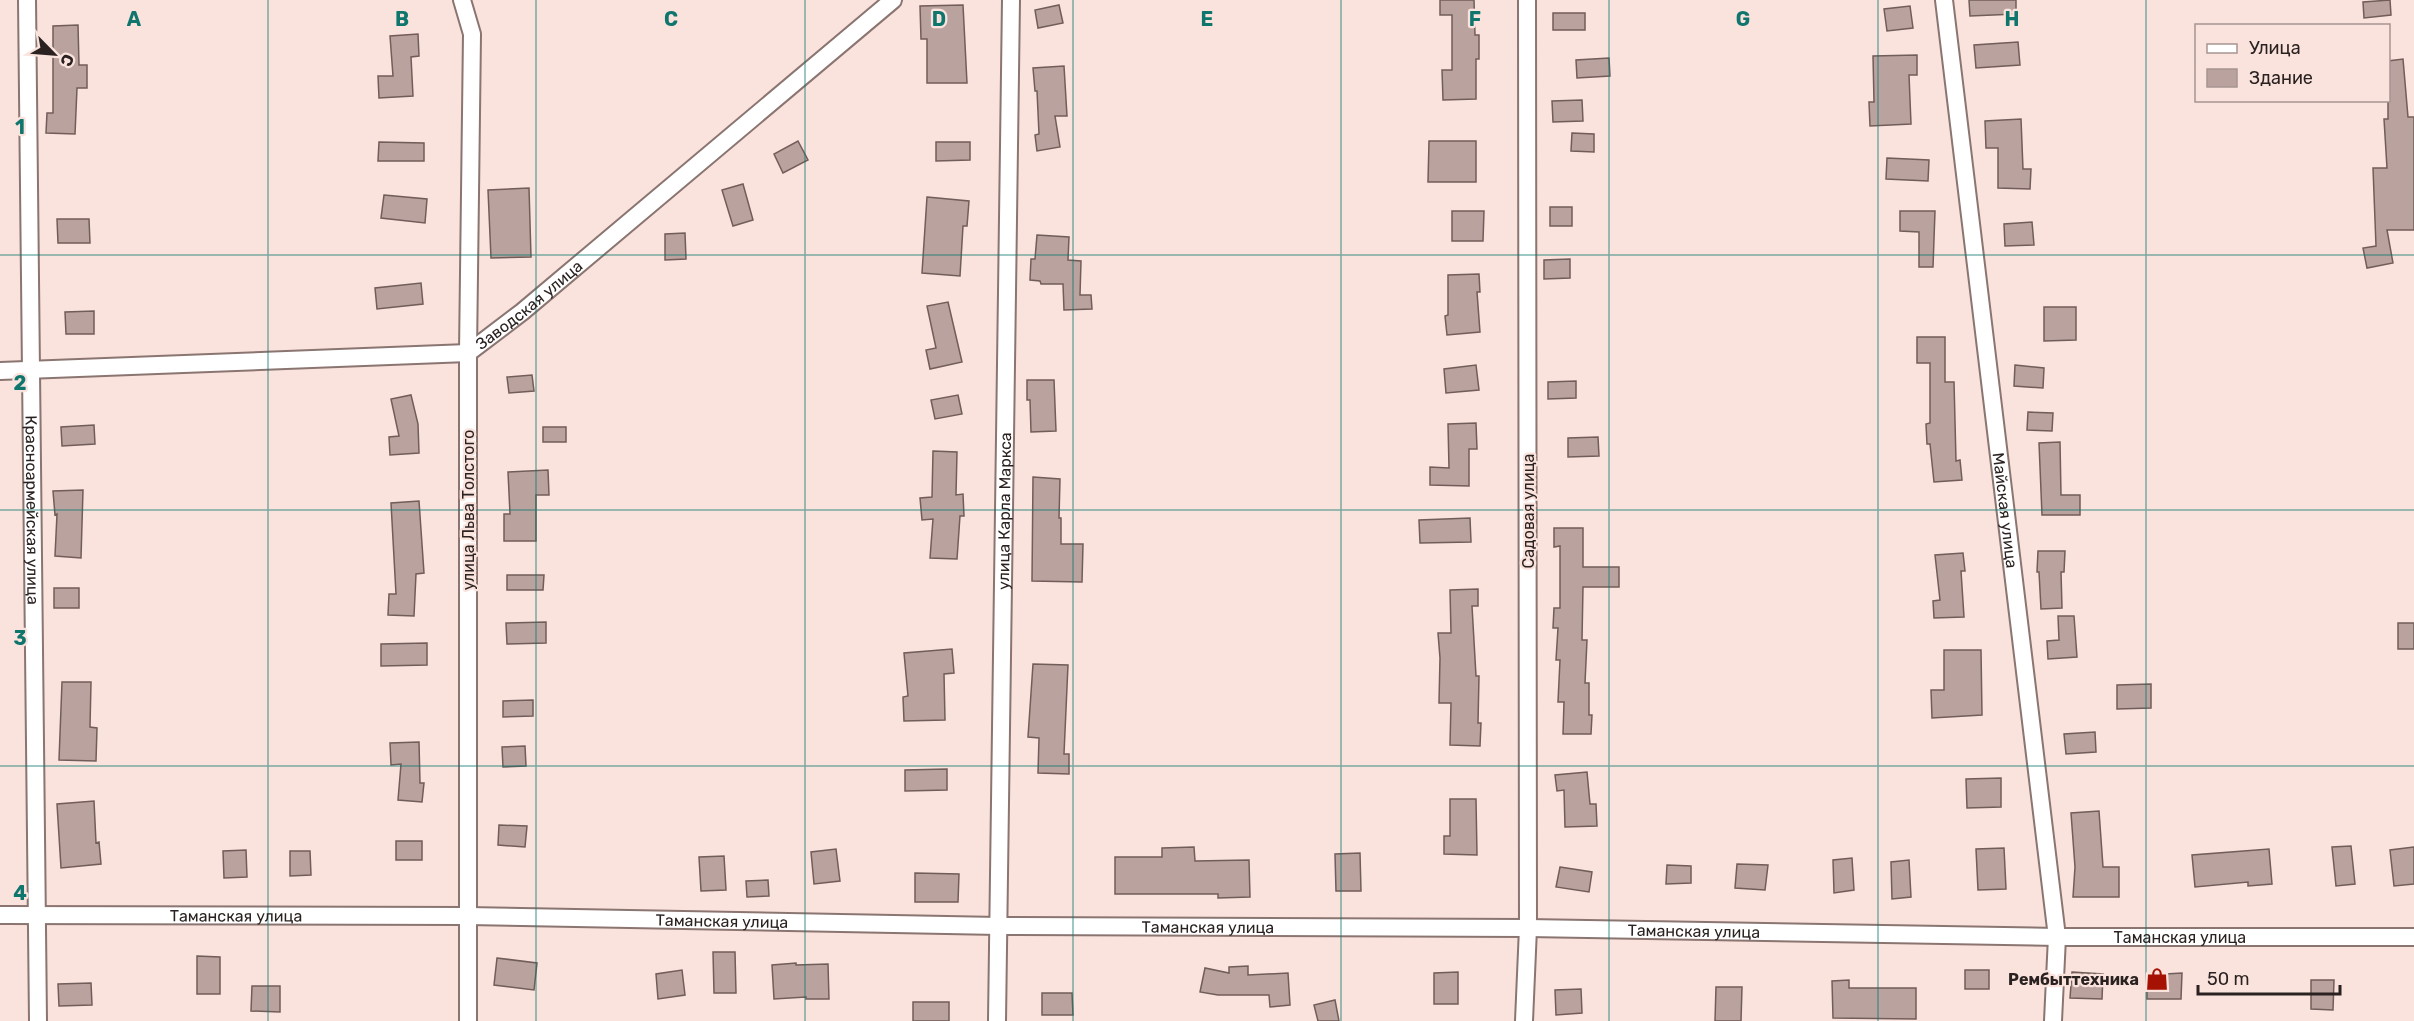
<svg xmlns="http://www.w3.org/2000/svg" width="2414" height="1021" viewBox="0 0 2414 1021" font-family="Rubik,sans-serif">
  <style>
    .building { fill: #baa39f; stroke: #715d59; stroke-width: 1.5 }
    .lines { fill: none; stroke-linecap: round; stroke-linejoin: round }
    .minor-casing { stroke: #8a7571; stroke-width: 20 }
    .minor { stroke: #fff; stroke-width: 16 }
    .grid { fill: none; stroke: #0f766e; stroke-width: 1.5; stroke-opacity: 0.55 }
    .labels { text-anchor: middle; stroke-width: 4.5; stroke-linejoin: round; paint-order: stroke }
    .street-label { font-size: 16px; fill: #2a2220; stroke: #fae2dd }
    .poi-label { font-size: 16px; font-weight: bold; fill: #2a2220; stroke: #fae2dd; text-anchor: end }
    .grid-label { font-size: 20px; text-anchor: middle; font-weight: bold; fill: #0f766e; stroke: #fae2dd; stroke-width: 4.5; stroke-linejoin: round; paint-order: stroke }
  </style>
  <rect width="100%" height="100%" fill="#fae2dd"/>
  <path class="building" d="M1440,0h34l1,35h4v24h-3v40l-33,1 -1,-30h10v-55h-12z
    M1969,0h47v14l-46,2z
    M2390,0l1,15 -27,3 -1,-16z
    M963,5l4,78h-40v-44h-6l-1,-33z
    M1059,5l4,18 -25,5 -3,-18z
    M1910,6l3,22 -26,3 -3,-22z
    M1553,13h32v17h-32z
    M78,25l1,40h8v23h-10l-2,46 -29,-1 1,-20h6v-87z
    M418,34l1,22 -8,1 2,39 -34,2 -1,-22h15l-3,-40z
    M2018,42l2,23 -44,3 -2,-23z
    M1917,55v20h-8l2,49 -41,2 -1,-24h5l-1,-46z
    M1609,58l1,18 -33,2 -1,-18z
    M2403,59l5,58h6v113h-27l6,33 -26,5 -4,-20 13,-2 -3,-78h14l-3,-49h4v-58z
    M1064,66l3,50h-12l5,31 -23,4 -2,-16 4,-1 -2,-43h-2l-2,-23z
    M1582,100l1,21 -30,1 -1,-21z
    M2021,119l2,50h8l-1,20 -32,-1v-40h-12l-1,-27z
    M1572,133l22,1v18l-23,-1z
    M798,141l10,19 -25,13 -9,-19z
    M1429,141h47v41h-48z
    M379,142l45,1v18h-46z
    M936,142h34v18l-34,1z
    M1887,158l42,2 -1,21 -42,-2z
    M743,184l10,36 -20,6 -11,-36z
    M529,188l2,69 -40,1 -3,-68z
    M384,195l43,4 -2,24 -44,-5z
    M927,197l42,4 -2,25h-4l-3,50 -38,-3z
    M1550,207h22v19h-22z
    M1452,211h32l-1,30h-31z
    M1900,211h35l-2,56h-14v-35l-19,-1z
    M57,219h32l1,24h-32z
    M2032,222l2,23 -29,1 -1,-22z
    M685,233l1,26 -21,1v-26z
    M1037,235l32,2 -1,23 13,1 -1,34h11l1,14 -28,1 -1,-26h-22l-1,-3 -10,-1 1,-21h4z
    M1570,259v19l-26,1v-19z
    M1479,274l1,18h-3l3,40 -33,3 -2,-19 3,-1v-40z
    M421,283l2,21 -46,5 -2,-21z
    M948,302l14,60 -32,7 -4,-19 10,-2 -9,-42z
    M2044,307h32v33l-32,1z
    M94,311v23h-28l-1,-22z
    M1917,337h28v45h9l2,79 4,-1 2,20 -28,2 -4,-38h-3l-1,-20 4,-1v-60h-13z
    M1476,365l3,25 -33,3 -2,-24z
    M2015,365l29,3 -1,20 -29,-2z
    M532,375l2,16 -25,2 -2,-16z
    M1027,380h27l2,51 -25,1 -1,-32h-3z
    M1576,381v17l-28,1v-17z
    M411,395l7,29 1,29 -29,2 -1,-18 10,-1 -8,-37z
    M958,395l4,19 -27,5 -4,-19z
    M2028,412l25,1 -1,18 -25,-1z
    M1476,423l1,26h-8v37l-39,-1v-18l19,1 -1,-44z
    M94,425l1,19 -33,2 -1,-19z
    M543,427h23v15h-23z
    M1598,437l1,19 -31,1v-19z
    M2060,442l1,53h19v20h-38l-3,-72z
    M933,451l24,1 -1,43 7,-1 1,22h-4l-3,43 -27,-1 3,-39 -11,1 -2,-22 12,-1z
    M548,470l1,25h-13v46h-32v-27h6l-2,-42z
    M1033,477l27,2 -1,39h2v26h22l-1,38 -50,-1z
    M83,490l-2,68 -26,-2 2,-42 -2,1 -2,-24z
    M419,501l5,72 -8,1 -2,42 -26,-1 1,-21h7l-5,-91z
    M1470,518l1,24 -51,1 -1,-23z
    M1554,528h29v39h36v20h-36l-1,53h5l-2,43h4v32h3l-1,19h-28l1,-32h-6l2,-42h-4l2,-32h-5l1,-20h6v-62l-6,1z
    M2038,551h27l-1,21h-3l1,36 -21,1 -2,-37h-2z
    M1963,553l2,18h-4l3,46 -30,1 -1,-17 7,-1 -5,-45z
    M507,575h37l-1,15h-36z
    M54,588h25v20h-25z
    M1478,589v17h-6l4,70h3l-1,47h3l-1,23 -30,-1 1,-42h-12l1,-45 -2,-25h13l-1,-43z
    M2058,616h16l3,41 -29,2 -1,-18 12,-1z
    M546,622v21l-39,1 -1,-21z
    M2398,623h16v26h-16z
    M427,643v22l-46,1v-22z
    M952,649l2,24 -10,1 1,46 -41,1 -1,-24 5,-1 -4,-43z
    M1944,650h37l1,65 -50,3 -1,-28h13z
    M1033,664l35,1 -4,89h5v20l-31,-1 1,-35 -11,-1z
    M62,682h29l-1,45 7,1 -1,33 -37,-1z
    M2151,684v24l-34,1v-24z
    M533,700v16l-30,1v-16z
    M2095,732l1,20 -30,2 -2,-20z
    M419,742l1,41h4l-2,19 -24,-2 3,-36 -10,1 -1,-22z
    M525,746l1,20 -23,1 -1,-20z
    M947,769v21l-42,1v-21z
    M1587,772l3,32h6l1,22 -32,1 -1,-37 -7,1 -2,-16z
    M2001,778v29l-34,1 -1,-29z
    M1450,799h26l1,56 -33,-1v-18h6z
    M94,801l2,42 3,-1 2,22 -40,4 -4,-64z
    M2099,811l4,56h16v30h-46l2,-30 -4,-54z
    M499,825l28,1 -2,21 -27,-2z
    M396,841h26v19h-26z
    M2351,846l4,38 -19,2 -4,-39z
    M1194,847l1,14 54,-1 1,37 -32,1v-4h-103v-37h47v-9z
    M2414,847v37l-20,2 -4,-36z
    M2004,848l2,41 -28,1 -2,-41z
    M836,849l4,32 -26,3 -3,-32z
    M2269,849l3,35 -24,2v-4l-53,5 -3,-32z
    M246,850l1,27 -23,1 -1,-27z
    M290,851h20l1,24 -21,1z
    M1360,853l1,38h-25l-1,-37z
    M724,856l2,34 -25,1 -2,-34z
    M1852,858l2,32 -20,3 -1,-33z
    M1909,860l2,37 -19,2 -1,-37z
    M1737,864l31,1 -3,25 -30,-2z
    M1667,865l24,1v17l-25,1z
    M1560,867l32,5 -3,20 -33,-5z
    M915,873l44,1 -1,28h-43z
    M768,880l1,16 -22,1 -1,-16z
    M713,952h22l1,41h-22z
    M197,956l23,1v37h-23z
    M497,958l40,5 -3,27 -40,-5z
    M796,963v2l32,-1 1,35h-23v-2l-32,2 -2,-34z
    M1248,966v9l40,-2 2,32 -20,2 -1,-12h-51l-18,-3 5,-24 24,5v-6z
    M682,970l3,25 -27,4 -2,-25z
    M1965,970h24v19h-24z
    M1458,972v32h-24v-31z
    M2072,972l31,2 -1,25 -32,-1z
    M2182,973l-1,26h-34v-24z
    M1849,980v8h67v31l-83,-1 -1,-37z
    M2311,980h23l-1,30 -22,-1z
    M91,983l1,22 -33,1 -1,-22z
    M252,986h28v26l-29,-1z
    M1716,987h26l-1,34h-26z
    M1581,989l1,24 -26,2 -1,-25z
    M1042,993h30l1,22h-31z
    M1335,1000l4,21h-21l-4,-16z
    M913,1002h36v19h-36z"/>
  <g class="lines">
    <g class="minor-casing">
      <g id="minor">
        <path id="s1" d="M27,0l11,1021"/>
        <path d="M462,0l10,34 -4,319v668"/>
        <path id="s2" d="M1944,0l113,937 -4,84"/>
        <path id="s3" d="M0,371l468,-18 54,-41 371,-312"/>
        <path id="s4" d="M0,915l467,1 532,10 529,2 529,9h357"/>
        <path id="s5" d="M997,1021l14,-1021"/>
        <path d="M1524,1021l4,-93 -1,-928"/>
      </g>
    </g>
    <use href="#minor" class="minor"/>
  </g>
  <path class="grid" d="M268,0v1021M536,0v1021M805,0v1021M1073,0v1021M1341,0v1021M1609,0v1021M1878,0v1021M2146,0v1021M0,255h2414M0,510h2414M0,766h2414"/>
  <defs>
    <g id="shop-bare" transform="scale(1.8)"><path d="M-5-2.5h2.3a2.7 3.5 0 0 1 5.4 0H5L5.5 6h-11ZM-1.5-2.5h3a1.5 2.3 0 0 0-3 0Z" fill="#a51103" stroke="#fae2dd" stroke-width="2.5" paint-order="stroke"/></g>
  </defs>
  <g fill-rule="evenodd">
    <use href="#shop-bare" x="2157" y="979"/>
  </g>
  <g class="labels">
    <g class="street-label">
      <text dy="6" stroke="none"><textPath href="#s3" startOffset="546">Заводская улица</textPath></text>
      <text dy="6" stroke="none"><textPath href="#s1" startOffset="510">Красноармейская улица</textPath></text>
      <text transform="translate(468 510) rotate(-90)" y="6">улица Льва Толстого</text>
      <text dy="6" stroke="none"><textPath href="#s2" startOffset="514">Майская улица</textPath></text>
      <text dy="6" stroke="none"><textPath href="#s5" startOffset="510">улица Карла Маркса</textPath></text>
      <text transform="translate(1528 511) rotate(-90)" y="6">Садовая улица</text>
      <text dy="6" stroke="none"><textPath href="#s4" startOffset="236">Таманская улица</textPath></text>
      <text dy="6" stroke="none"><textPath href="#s4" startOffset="722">Таманская улица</textPath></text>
      <text dy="6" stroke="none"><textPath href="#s4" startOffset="1208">Таманская улица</textPath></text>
      <text dy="6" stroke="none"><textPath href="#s4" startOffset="1694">Таманская улица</textPath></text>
      <text dy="6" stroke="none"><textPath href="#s4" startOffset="2180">Таманская улица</textPath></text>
    </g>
    <g class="poi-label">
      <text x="2139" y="985">Рембыттехника</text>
    </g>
  </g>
  <g class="grid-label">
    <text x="134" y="26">A</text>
    <text x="402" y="26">B</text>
    <text x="671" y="26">C</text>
    <text x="939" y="26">D</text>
    <text x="1207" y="26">E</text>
    <text x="1475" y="26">F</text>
    <text x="1743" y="26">G</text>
    <text x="2012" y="26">H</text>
    <text x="20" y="134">1</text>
    <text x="20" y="390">2</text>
    <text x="20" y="645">3</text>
    <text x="20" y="900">4</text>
  </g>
  <rect x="2195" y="24" width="195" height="78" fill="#fae2dd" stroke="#a79591" stroke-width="1.5"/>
  <rect x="2207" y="44" width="30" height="9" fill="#ffffff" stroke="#a79591" stroke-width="1.5"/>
  <text x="2249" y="54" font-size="18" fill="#2a2220">Улица</text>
  <rect x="2207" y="69" width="30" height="18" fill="#baa39f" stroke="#a79591" stroke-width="1.5"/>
  <text x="2249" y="84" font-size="18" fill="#2a2220">Здание</text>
  <g transform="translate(54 54) rotate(115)" stroke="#fae2dd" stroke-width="4.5" paint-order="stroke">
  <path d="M0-4.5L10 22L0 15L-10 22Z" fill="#2a2220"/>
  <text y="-9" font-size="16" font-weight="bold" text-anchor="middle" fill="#2a2220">С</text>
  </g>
  <path d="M2198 985v9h142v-9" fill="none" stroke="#2a2220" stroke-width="3"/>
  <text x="2207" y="985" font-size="18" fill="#2a2220" stroke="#fae2dd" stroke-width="4.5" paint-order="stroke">50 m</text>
</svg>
